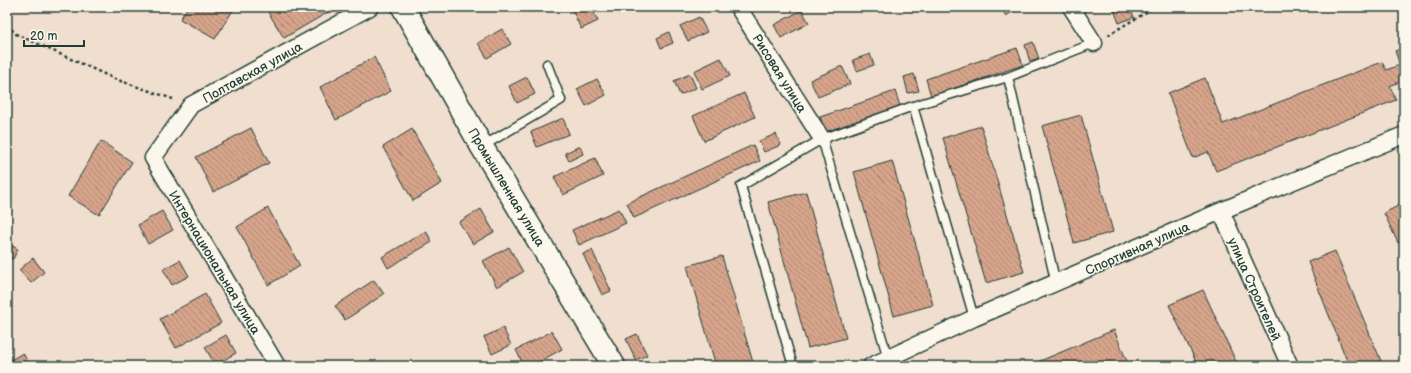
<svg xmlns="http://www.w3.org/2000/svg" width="1411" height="373" viewBox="0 0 1411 373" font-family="'Balsamiq Sans',sans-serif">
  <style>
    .building { fill: url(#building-back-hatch); stroke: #1f3d34 }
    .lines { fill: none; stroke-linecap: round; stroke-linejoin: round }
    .lane-casing { stroke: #1f3d34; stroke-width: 11 }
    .street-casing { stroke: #1f3d34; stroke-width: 19 }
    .secondary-casing { stroke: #1f3d34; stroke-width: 25 }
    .path { stroke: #1f3d34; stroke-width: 2.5; stroke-dasharray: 3 3; stroke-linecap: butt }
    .lane { stroke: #fbf7ec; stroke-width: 8 }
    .street { stroke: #fbf7ec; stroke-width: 16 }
    .secondary { stroke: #fbf7ec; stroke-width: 22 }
    .labels { text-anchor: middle; stroke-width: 3; stroke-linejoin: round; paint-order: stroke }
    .street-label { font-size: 13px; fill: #1f3d34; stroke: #fbf7ec }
  </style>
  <defs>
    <pattern id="building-back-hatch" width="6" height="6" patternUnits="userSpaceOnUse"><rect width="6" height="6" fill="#d7a48b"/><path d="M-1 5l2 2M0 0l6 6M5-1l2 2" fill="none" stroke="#ae8772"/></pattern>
  </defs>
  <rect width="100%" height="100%" fill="#f0decf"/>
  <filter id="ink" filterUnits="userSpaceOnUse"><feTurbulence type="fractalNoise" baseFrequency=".025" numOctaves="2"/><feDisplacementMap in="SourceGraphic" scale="8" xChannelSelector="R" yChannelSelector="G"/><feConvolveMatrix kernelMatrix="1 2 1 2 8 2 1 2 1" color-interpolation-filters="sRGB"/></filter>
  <g filter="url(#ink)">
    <path class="building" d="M188,7h47l-20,32 -35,-20z
      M265,7h72l-53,31z
      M461,7h11l-8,5z
      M571,7h20l7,14 -17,8z
      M1000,7h20l-14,9z
      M1123,7h7l4,10 -15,6 -5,-13z
      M802,10l7,13 -28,15 -7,-13z
      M699,17l8,15 -19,9 -8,-15z
      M502,29l9,15 -24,14 -9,-15z
      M669,32l4,11 -12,5 -4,-10z
      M1033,42l6,17 -9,3 -5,-17z
      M1404,47v33l-14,6 6,14 -180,71 -8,-19 -15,6 -25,-65 37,-15 18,46 159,-62 4,8 14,-5 -5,-14z
      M1017,48l6,17 -92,31 -5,-17z
      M870,54l4,11 -17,6 -4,-11z
      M374,57l17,34 -55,29 -16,-33z
      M721,58l9,18 -28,13 -8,-18z
      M842,66l8,18 -32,13 -8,-17z
      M690,74l6,14 -16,7 -6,-14z
      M914,74l5,17 -11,2 -4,-16z
      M527,77l8,17 -18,9 -8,-17z
      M597,79l9,16 -20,11 -9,-17z
      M895,91l5,15 -75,26 -5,-15z
      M744,93l11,24 -51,24 -11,-25z
      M1081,115l32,117 -39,11 -32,-117z
      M563,118l6,16 -32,13 -6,-15z
      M981,126l43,146 -38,11 -43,-145z
      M251,128l18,35 -56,29 -17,-35z
      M412,129l30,54 -29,18 -30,-54z
      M776,134l5,11 -17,7 -5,-11z
      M101,141l31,21 -33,53 -31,-19z
      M753,145l7,16 -126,57 -7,-15z
      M580,146l3,8 -14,7 -4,-8z
      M595,158l8,18 -40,19 -9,-18z
      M892,161l41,144 -39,11 -40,-144z
      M806,192l40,146 -38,10 -40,-146z
      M1404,203v37l-6,3 -14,-30z
      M268,208l32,58 -32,19 -31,-58z
      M481,209l13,23 -21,12 -14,-22z
      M619,209l7,14 -47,22 -7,-15z
      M162,211l11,19 -25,14 -10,-19z
      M426,231l6,11 -44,26 -6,-11z
      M7,243l11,6 -5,10 -6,-3z
      M509,247l14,25 -26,15 -14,-26z
      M592,250l19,41 -9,4 -19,-41z
      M1335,251l46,110 -12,5h-20l-41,-104z
      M722,256l32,110h-38l-29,-100z
      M33,258l11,14 -13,11 -12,-13z
      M180,260l9,16 -17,9 -9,-16z
      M374,280l10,14 -39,26 -10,-14z
      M1203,290l35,76h-40l-29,-61z
      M205,294l16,29 -45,25 -16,-29z
      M503,328l8,17 -19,9 -8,-17z
      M1114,330l15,36h-101z
      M552,331l10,18 -30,17h-8l-8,-16z
      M637,334l10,21 -11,5 -10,-21z
      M226,335l10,18 -21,12 -10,-18z
      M23,353l7,13h-23v-4z"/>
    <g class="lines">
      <g class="lane-casing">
        <path id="lane" d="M1008,77l48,207
          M913,106l61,212
          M822,139l66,219
          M483,146l78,-46 -14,-36
          M793,366l-52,-180 81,-47 91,-33 95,-29 86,-34"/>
      </g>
      <g class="street-casing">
        <path id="street" d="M738,7l84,132
          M1071,7l23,36
          M1221,211l69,155
          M277,366l-124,-208 38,-53 179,-98
          M871,366l103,-48 247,-107 183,-76"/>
      </g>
      <g class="secondary-casing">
        <path id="secondary" d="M403,7l79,140 132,219"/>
      </g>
      <path class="path" d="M7,25l9,9 99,45 58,20
        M1108,35l47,-28"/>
      <use href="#lane" class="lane"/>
      <use href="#street" class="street"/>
      <use href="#secondary" class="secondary"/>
    </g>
  </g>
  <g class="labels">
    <g class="street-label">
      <text transform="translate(252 72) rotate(-29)" y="5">Полтавская улица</text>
      <text transform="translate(780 73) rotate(58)" y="5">Рисовая улица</text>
      <text transform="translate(507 187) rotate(59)" y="5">Промышленная улица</text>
      <text transform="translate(1137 248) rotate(-24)" y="5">Спортивная улица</text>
      <text transform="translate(215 262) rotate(59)" y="5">Интернациональная улица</text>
      <text transform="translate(1255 289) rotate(66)" y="5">улица Строителей</text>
    </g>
  </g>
  <rect width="1411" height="373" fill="none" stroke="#fbf7ec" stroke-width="24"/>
  <rect x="12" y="12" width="1387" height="349" fill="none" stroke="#1f3d34" stroke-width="1.5" filter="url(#ink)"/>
  <path d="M24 40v6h60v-6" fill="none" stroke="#1f3d34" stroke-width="2"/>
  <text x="30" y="40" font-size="12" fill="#1f3d34" stroke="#fbf7ec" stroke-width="3" paint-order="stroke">20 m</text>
</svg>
